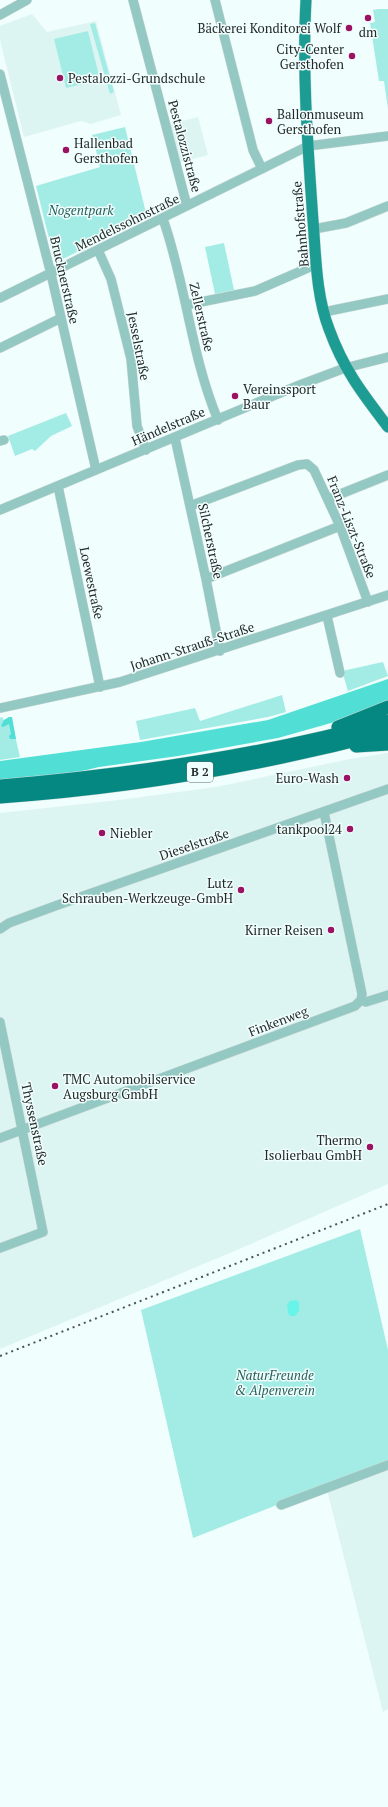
<svg xmlns="http://www.w3.org/2000/svg" width="388" height="1807" viewBox="0 0 388 1807" font-family="'PT Serif',serif">
  <style>
    .built { fill: #ddf5f2 }
    .green { fill: #a3ece5 }
    .forest { fill: #51dfd5 }
    .water { fill: #69f4e9 }
    .lines { fill: none; stroke-linecap: round; stroke-linejoin: round }
    .minor-casing { stroke: #cbd8d7; stroke-width: 10 }
    .major-casing { stroke: #cbd8d7; stroke-width: 12 }
    .highway-casing { stroke: #cbd8d7; stroke-width: 14 }
    .minor { stroke: #94c8c3; stroke-width: 9 }
    .major { stroke: #1d9c94; stroke-width: 11 }
    .highway { stroke: #058881; stroke-width: 13 }
    .rail { stroke: #4d5352; stroke-width: 2; stroke-dasharray: 2 4; stroke-linecap: butt }
    .poi-dot { fill: #9c1262; stroke: #f0fefd; stroke-width: 1.5 }
    .labels { text-anchor: middle; stroke-width: 3; stroke-linejoin: round; paint-order: stroke }
    .shield { fill: #f0fefd; stroke: #626a69; stroke-width: 1 }
    .shield-label { font-size: 12px; font-weight: bold; fill: #252a29 }
    .poi-label { font-size: 13px; fill: #252a29; stroke: #f0fefd; text-anchor: end }
    .street-label { font-size: 13px; fill: #252a29; stroke: #f0fefd }
    .park-label { font-size: 13px; font-style: italic; fill: #26605b; stroke: #f0fefd }
  </style>
  <rect width="100%" height="100%" fill="#f0fefd"/>
  <path class="built" d="M32,14l15,18 49,-11 25,94 -30,9 -10,-3 -57,16 -24,-97v-14z
    M198,117l10,38 -30,8 -10,-38z
    M388,753v431l-158,69 -230,96v-536l119,-13 97,-13 134,-28z
    M388,1466v243l-5,3 -56,-222z"/>
  <path class="green" d="M378,9h10v100l-4,-28h-5l-9,-58 5,-1 -2,-12z
    M95,23l19,69 -4,2 -20,-70z
    M88,31l12,49 -34,8 -12,-49z
    M125,127l22,90 -92,46 -19,-77 64,-19 -8,-32z
    M224,243l10,47 -19,4 -10,-47z
    M66,413l6,13 -21,10 -16,15 -3,-2 -17,7 -7,-20z
    M383,662l5,14 -40,15 -6,-20z
    M282,695l4,17 -18,5 -128,23 -4,-19 59,-13 5,13z
    M2,717l2,3 8,3 8,34 -20,3v-42z
    M360,1229l28,121v111l-195,77 -52,-228z"/>
  <path class="forest" d="M388,679v24l-50,18 -60,17 -100,18 -79,11 -25,6 -74,8v-20l141,-19 127,-22z
    M9,717h3l4,22h-6l-1,-3 2,-2 -2,-10 -6,3 -2,-1 3,-6z"/>
  <path class="water" d="M290,1301l6,-1 3,2v9l-4,5h-5l-2,-3 -1,-8z"/>
  <g class="lines">
    <g class="minor-casing">
      <path id="minor" d="M133,0l54,206
        M215,0l38,150 9,19
        M0,15l27,-15
        M0,74l51,200 45,196
        M163,219c23,65 28,137 55,201
        M314,229l32,-6 42,-17
        M98,250l13,29 20,80 6,67 9,24
        M0,298l308,-152 80,-10
        M186,305l69,-14 62,-27
        M324,312l64,-13
        M0,348l61,-30
        M175,438l31,141 14,72
        M0,441l4,-1
        M58,486l42,201
        M328,499l60,-24
        M190,506l108,-41 9,-1 7,6 26,56 28,76
        M0,510l297,-124 48,-18 43,-11
        M206,579l134,-53
        M327,616l13,57
        M0,708l120,-26 268,-87
        M0,929l9,-6 46,-17 333,-117
        M361,1000l5,2 22,-7
        M0,1022l43,210 -43,16
        M0,1138l355,-132 6,-6 1,-6 -38,-182
        M281,1505l107,-40"/>
    </g>
    <g class="major-casing">
      <path id="major" d="M306,0c-4,74 2,148 7,221 3,36 3,74 16,108 15,41 33,64 59,98"/>
    </g>
    <g class="highway-casing">
      <path id="highway" d="M338,727l50,-20
        M356,746l32,-2
        M0,786c130,-11 262,-30 388,-65
        M0,797c130,-9 262,-32 388,-65"/>
    </g>
    <use href="#minor" class="minor"/>
    <use href="#major" class="major"/>
    <use href="#highway" class="highway"/>
    <path class="rail" d="M0,1356l388,-152"/>
  </g>
  <g class="poi-dot">
    <circle cx="368" cy="18" r="4"/>
    <circle cx="349" cy="28" r="4"/>
    <circle cx="352" cy="56" r="4"/>
    <circle cx="60" cy="78" r="4"/>
    <circle cx="269" cy="121" r="4"/>
    <circle cx="66" cy="150" r="4"/>
    <circle cx="235" cy="396" r="4"/>
    <circle cx="347" cy="778" r="4"/>
    <circle cx="350" cy="829" r="4"/>
    <circle cx="102" cy="833" r="4"/>
    <circle cx="241" cy="890" r="4"/>
    <circle cx="331" cy="930" r="4"/>
    <circle cx="55" cy="1086" r="4"/>
    <circle cx="370" cy="1147" r="4"/>
  </g>
  <g class="labels">
    <rect class="shield" x="187" y="762" width="26" height="20" rx="3"/>
    <g class="shield-label">
      <text x="200" y="776">B 2</text>
    </g>
    <g class="poi-label">
      <text x="341" y="33">Bäckerei Konditorei Wolf</text>
      <text x="368" y="37" text-anchor="middle">dm</text>
      <text x="344" y="54">City-Center<tspan x="344" dy="15">Gersthofen</tspan></text>
      <text x="68" y="83" text-anchor="start">Pestalozzi-Grundschule</text>
      <text x="277" y="119" text-anchor="start">Ballonmuseum<tspan x="277" dy="15">Gersthofen</tspan></text>
      <text x="74" y="148" text-anchor="start">Hallenbad<tspan x="74" dy="15">Gersthofen</tspan></text>
      <text x="243" y="394" text-anchor="start">Vereinssport<tspan x="243" dy="15">Baur</tspan></text>
      <text x="339" y="783">Euro-Wash</text>
      <text x="342" y="834">tankpool24</text>
      <text x="110" y="838" text-anchor="start">Niebler</text>
      <text x="233" y="888">Lutz<tspan x="233" dy="15">Schrauben-Werkzeuge-GmbH</tspan></text>
      <text x="323" y="935">Kirner Reisen</text>
      <text x="63" y="1084" text-anchor="start">TMC Automobilservice<tspan x="63" dy="15">Augsburg GmbH</tspan></text>
      <text x="362" y="1145">Thermo<tspan x="362" dy="15">Isolierbau GmbH</tspan></text>
    </g>
    <g class="street-label">
      <text transform="translate(185 146) rotate(75)" y="5">Pestalozzistraße</text>
      <text transform="translate(127 222) rotate(-26)" y="5">Mendelssohnstraße</text>
      <text transform="translate(300 224) rotate(-95)" y="5">Bahnhofstraße</text>
      <text transform="translate(65 280) rotate(77)" y="5">Brucknerstraße</text>
      <text transform="translate(202 317) rotate(77)" y="5">Zellerstraße</text>
      <text transform="translate(139 346) rotate(79)" y="5">Jesselstraße</text>
      <text transform="translate(168 426) rotate(-23)" y="5">Händelstraße</text>
      <text transform="translate(352 527) rotate(68)" y="5">Franz-Liszt-Straße</text>
      <text transform="translate(211 541) rotate(78)" y="5">Silcherstraße</text>
      <text transform="translate(92 583) rotate(78)" y="5">Loewestraße</text>
      <text transform="translate(192 646) rotate(-18)" y="5">Johann-Strauß-Straße</text>
      <text transform="translate(194 844) rotate(-19)" y="5">Dieselstraße</text>
      <text transform="translate(278 1021) rotate(-21)" y="5">Finkenweg</text>
      <text transform="translate(35 1124) rotate(78)" y="5">Thyssenstraße</text>
    </g>
    <g class="park-label">
      <text x="81" y="215">Nogentpark</text>
      <text x="275" y="1380">NaturFreunde<tspan x="275" dy="15">&amp; Alpenverein</tspan></text>
    </g>
  </g>
</svg>
